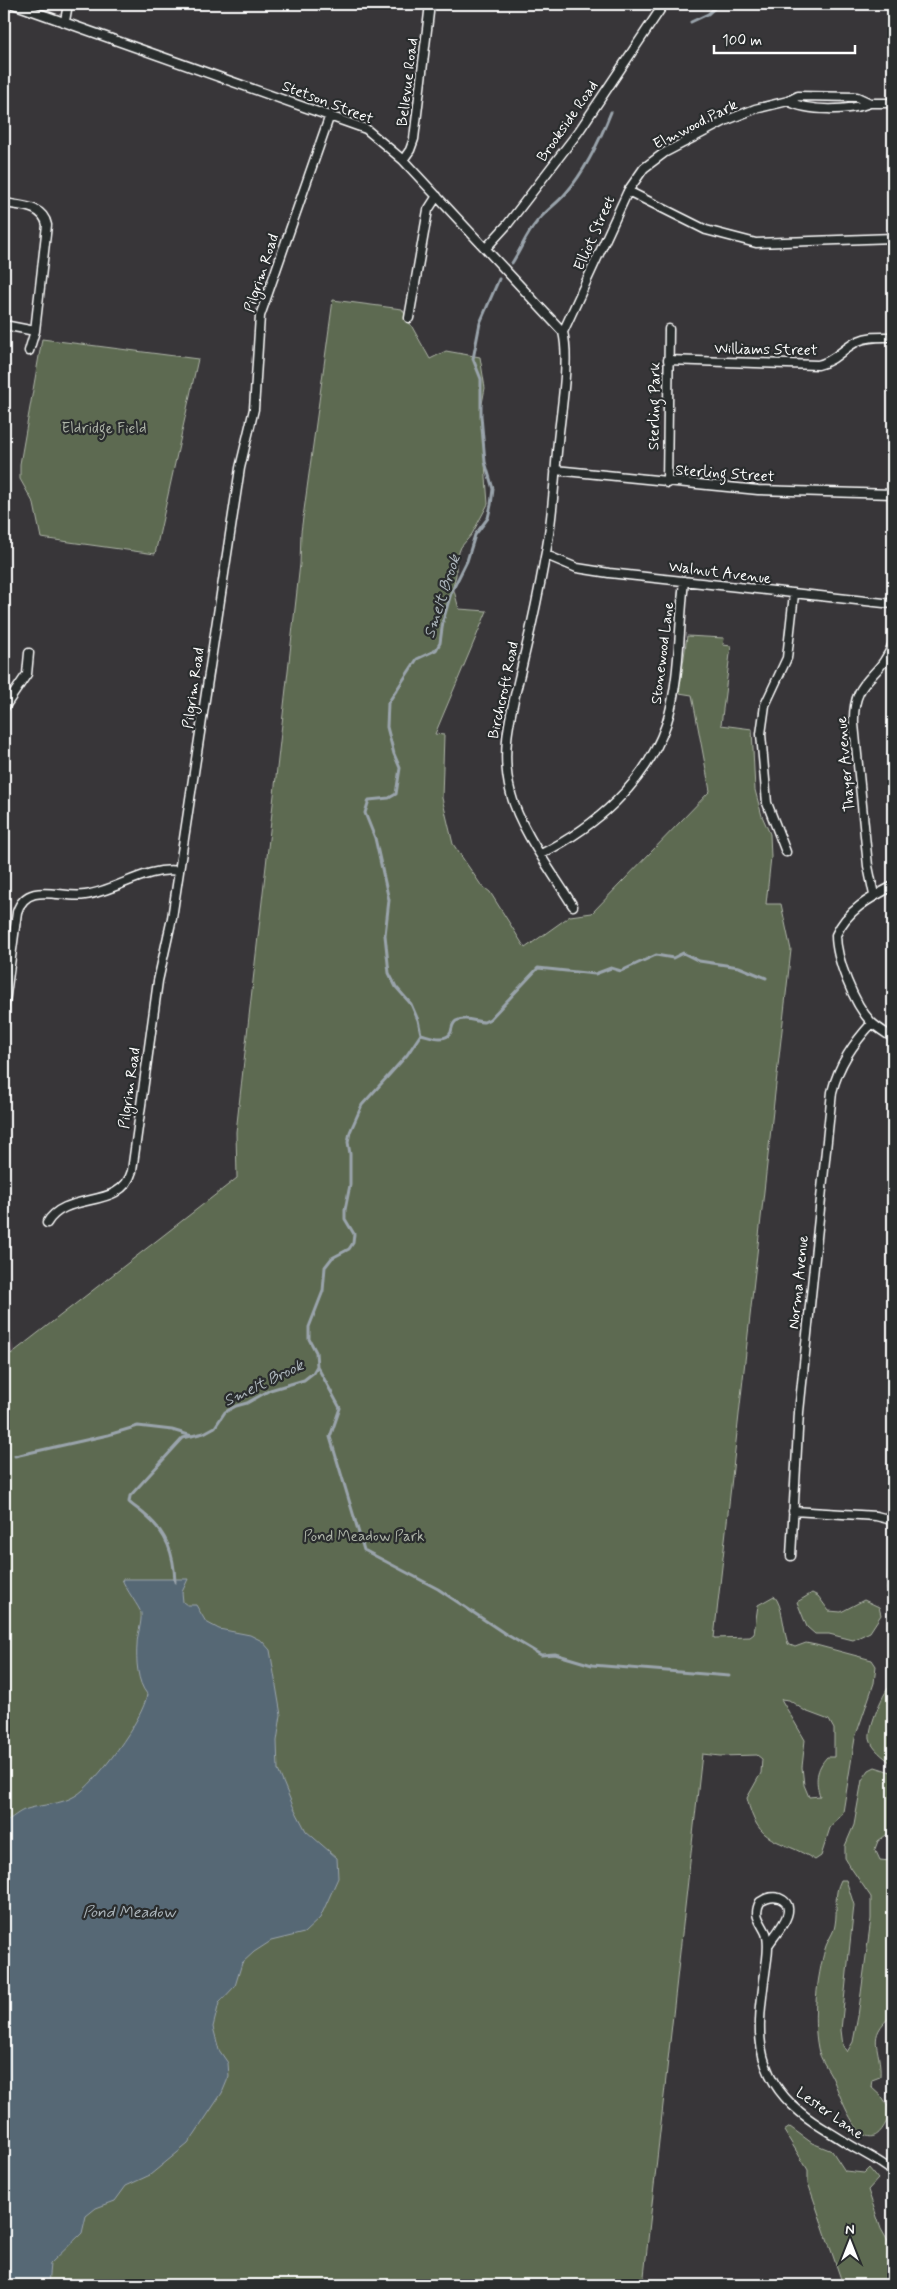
<svg xmlns="http://www.w3.org/2000/svg" width="897" height="2289" viewBox="0 0 897 2289" font-family="Mynerve,sans-serif">
  <style>
    .built { fill: #484146 }
    .green { fill: #5d6a51; stroke: #aeb4a8; fill-rule: evenodd }
    .water { fill: #576874; stroke: #9aa4ac }
    .lines { fill: none; stroke-linecap: round; stroke-linejoin: round }
    .stream { stroke: #9aa4ac; stroke-width: 3 }
    .street-casing { stroke: #fff; stroke-width: 11 }
    .street { stroke: #2a2d2e; stroke-width: 8 }
    .labels { text-anchor: middle; stroke-width: 4.5; stroke-linejoin: round; paint-order: stroke }
    .street-label { font-size: 15px; fill: #fff; stroke: #2a2d2e }
    .park-label { font-size: 15px; fill: #aeb4a8; stroke: #2a2d2e }
    .water-label { font-size: 16px; font-style: italic; fill: #abb4ba; stroke: #2a2d2e }
  </style>
  <rect width="100%" height="100%" fill="#383639"/>
  <filter id="ink" filterUnits="userSpaceOnUse"><feTurbulence type="fractalNoise" baseFrequency=".02" numOctaves="2"/><feDisplacementMap in="SourceGraphic" scale="10" xChannelSelector="R" yChannelSelector="G"/><feConvolveMatrix kernelMatrix="1 2 1 2 8 2 1 2 1" color-interpolation-filters="sRGB"/></filter>
  <g filter="url(#ink)">
    <path class="built" d="M4,1321l11,30 -11,9z"/>
    <path class="green" d="M333,300l69,9 28,50 16,-8 34,6 5,31 -4,21 7,95 -16,30 -11,13 -5,13v15l-3,12 6,22 28,2 -52,123 9,1 -2,63 11,46 28,41 9,7 35,56 45,-32 22,-3 118,-122 -18,-96 -13,-2 8,-57 37,2 -1,7 8,1 -10,79 31,4 3,61 7,26 8,18 1,23 -5,47h15l10,46 -77,688 36,-1 4,-3 4,-29 16,-9c9,9 9,33 14,48l7,3 11,-4 10,2 56,15 4,6 -2,17 -19,55 -12,74 -13,16 -9,28 -6,4c-36,-23 -57,-13 -68,-62l14,-25 1,-14 -5,-4 -37,1 -18,-2 -59,531h-639v-970l1,20 6,19 226,-176 -1,-46 64,-568 1,-32zM781,1699l8,1 16,11 24,9 5,9v28h-7c-11,12 -12,24 -7,39l-11,1 -5,-12 -2,-18 3,-27z
      M42,339l156,20 -43,195 -114,-16 -7,-34 -14,-25v-15z
      M812,1593l6,3 11,15 12,1 23,-12 15,7 2,8 -11,17 -17,8 -24,-6h-14l-8,-7 -10,-25z
      M893,1682v80l-2,1c-7,-6 -19,-14 -21,-24 -2,-12 14,-49 23,-57z
      M875,1767l16,5 2,4v54l-15,11 -3,8 5,11 10,1 3,6v147c-29,25 -11,32 -13,63l-8,3 -1,7 12,11 8,13c-23,63 -47,-6 -58,-32 -5,-11 -13,-19 -15,-31 -6,-31 -1,-69 7,-99 2,-8 9,-16 10,-24 3,-16 -2,-30 6,-45h5l8,25 -13,125 2,16 4,6 6,-10 5,-26 13,-97v-22l-20,-29 -6,-10v-12l9,-21 8,-45 7,-10z
      M790,2127l22,16 20,8 13,20 19,2 5,-5 9,11 -10,11 13,39 12,21v35h-50l-35,-102v-13l-24,-39z"/>
    <path class="water" d="M122,1579h66l-6,13 1,10 4,3h9l10,17 13,7 31,6 12,6 8,9 11,65 -4,26 1,29 15,36 13,25 31,27 1,20 -18,40 -16,15 -33,8 -17,11 -12,11 -7,23 -16,17 -6,24 6,23 9,13 1,13 -7,17 -34,51 -38,31 -24,11 -11,15 -19,7 -10,8 -4,17 -32,31 -2,21h-44v-462c7,-4 15,-12 23,-14 16,-5 33,-4 48,-13 20,-11 70,-79 72,-102 -10,-12 -11,-34 -10,-49 0,-11 5,-21 4,-32 -1,-5 -16,-25 -19,-34z"/>
    <g class="lines">
      <path class="stream" d="M691,22l17,-8 11,-10
        M512,263c9,-14 14,-28 24,-40 9,-12 21,-19 30,-30 20,-23 34,-53 45,-81
        M421,1034c9,2 25,9 30,-2 1,-4 1,-8 5,-11 10,-5 19,1 28,1l6,-3 48,-51 57,6 16,-6 10,3 35,-16 17,3 10,-5 16,8 40,6 27,11
        M317,1366l23,42 -10,29 34,113 74,39 66,44 37,22 14,-1 37,11 137,11
        M15,1456l93,-21 30,-9 34,4 20,6
        M175,1582c-1,-28 -8,-49 -30,-67 -5,-5 -11,-8 -16,-13l1,-6 53,-58 21,-5 11,-6 10,-15 11,-6 11,-3 23,-13 34,-10 9,-7 4,-7 -1,-14 -7,-13v-12l14,-36 2,-24 7,-9 17,-9 4,-6 1,-9 -9,-15v-9l5,-25v-31l-2,-12 2,-10 12,-27 45,-50 14,-21 -3,-14 -7,-16 -15,-17 -7,-14 -4,-38 4,-35 -14,-62 -10,-25 4,-13 20,-2 7,-4 4,-26 -6,-14 -7,-27 1,-24 29,-44 19,-9 4,-7 3,-22 8,-28 16,-32 8,-26 13,-17 3,-13 2,-16 -8,-27 -4,-46v-37l-8,-20 7,-36 19,-44"/>
      <g class="street-casing">
        <path id="street" d="M13,4l353,125 37,31 160,172
          M4,13l3,-9
          M65,21l3,-17
          M788,101c20,11 61,10 82,2
          M403,160l7,-10 4,-11 16,-135
          M628,191l16,-23 20,-15 63,-33 28,-11 33,-8 10,-5 59,1 13,6h23
          M4,203c16,3 39,2 43,22l-12,106 -6,20
          M486,248l21,-23 72,-94 85,-127
          M409,318l19,-108 9,-14
          M4,325l31,6
          M668,360l150,5c17,-4 25,-17 40,-24 11,-5 23,-4 35,-4
          M555,470l203,20 135,4
          M667,483l2,-154
          M546,555l31,13 32,5 284,31
          M4,708l23,-34 2,-21
          M786,852l-19,-49 -6,-69 4,-29 22,-47 7,-64
          M541,854c54,-27 105,-71 125,-129 14,-41 13,-100 18,-144
          M893,886c-23,12 -46,24 -57,49 0,24 18,69 35,87 6,6 15,11 22,16
          M874,895l-6,-29 -14,-142c-2,-48 27,-44 39,-81
          M573,906c-20,-33 -53,-76 -62,-112 -13,-47 3,-91 13,-137 8,-33 15,-66 21,-100 8,-37 9,-77 13,-116 3,-30 12,-81 5,-109l65,-141 78,39 50,13 137,-5
          M4,1010l13,-98c10,-32 44,-13 68,-17 31,-4 62,-29 94,-24
          M47,1223c19,-33 74,-12 85,-52l26,-190 14,-63 68,-450 14,-59 6,-93 70,-201
          M793,1511l83,5 12,3 5,4
          M791,1556l8,-144 33,-320c7,-28 21,-48 40,-69
          M892,1589l1,-17
          M769,1944c6,-10 33,-37 10,-46 -7,-2 -13,0 -19,4 -7,14 0,18 6,31 3,8 2,17 1,26 -8,61 -20,109 33,153 14,12 30,20 45,30 16,10 34,18 48,30"/>
      </g>
      <use href="#street" class="street"/>
    </g>
  </g>
  <g class="labels">
    <g class="street-label">
      <text transform="translate(407 82) rotate(-83)" y="5">Bellevue Road</text>
      <text transform="translate(328 102) rotate(21)" y="5">Stetson Street</text>
      <text transform="translate(567 121) rotate(-55)" y="5">Brookside Road</text>
      <text transform="translate(695 124) rotate(-27)" y="5">Elmwood Park</text>
      <text transform="translate(594 233) rotate(-66)" y="5">Elliot Street</text>
      <text transform="translate(261 273) rotate(-72)" y="5">Pilgrim Road</text>
      <text transform="translate(766 349) rotate(1)" y="5">Williams Street</text>
      <text transform="translate(654 406) rotate(-89)" y="5">Sterling Park</text>
      <text transform="translate(725 473) rotate(4)" y="5">Sterling Street</text>
      <text transform="translate(720 572) rotate(7)" y="5">Walnut Avenue</text>
      <text transform="translate(662 653) rotate(-83)" y="5">Stonewood Lane</text>
      <text transform="translate(193 688) rotate(-82)" y="5">Pilgrim Road</text>
      <text transform="translate(503 690) rotate(-78)" y="5">Birchcroft Road</text>
      <text transform="translate(845 764) rotate(-95)" y="5">Thayer Avenue</text>
      <text transform="translate(129 1088) rotate(-82)" y="5">Pilgrim Road</text>
      <text transform="translate(798 1282) rotate(-84)" y="5">Norma Avenue</text>
      <text transform="translate(830 2113) rotate(35)" y="5">Lester Lane</text>
    </g>
    <g class="park-label">
      <text x="104" y="433">Eldridge Field</text>
      <text x="364" y="1541">Pond Meadow Park</text>
    </g>
    <g class="water-label">
      <text transform="translate(441 596) rotate(-72)" y="6">Smelt Brook</text>
      <text transform="translate(263 1382) rotate(-26)" y="6">Smelt Brook</text>
      <text x="129" y="1917">Pond Meadow</text>
    </g>
  </g>
  <rect width="897" height="2289" fill="none" stroke="#2a2d2e" stroke-width="20"/>
  <rect x="10" y="10" width="877" height="2269" fill="none" stroke="#fff" stroke-width="2" filter="url(#ink)"/>
  <g transform="translate(850 2242)" stroke="#2a2d2e" stroke-width="4" paint-order="stroke">
  <path d="M0-4L9 19L0 12L-9 19Z" fill="#ffffff"/>
  <text y="-8" font-size="14" font-weight="bold" text-anchor="middle" fill="#ffffff">N</text>
  </g>
  <path d="M714 45v8h141v-8" fill="none" stroke="#ffffff" stroke-width="2.5"/>
  <text x="722" y="45" font-size="15" fill="#ffffff" stroke="#2a2d2e" stroke-width="4" paint-order="stroke">100 m</text>
</svg>
